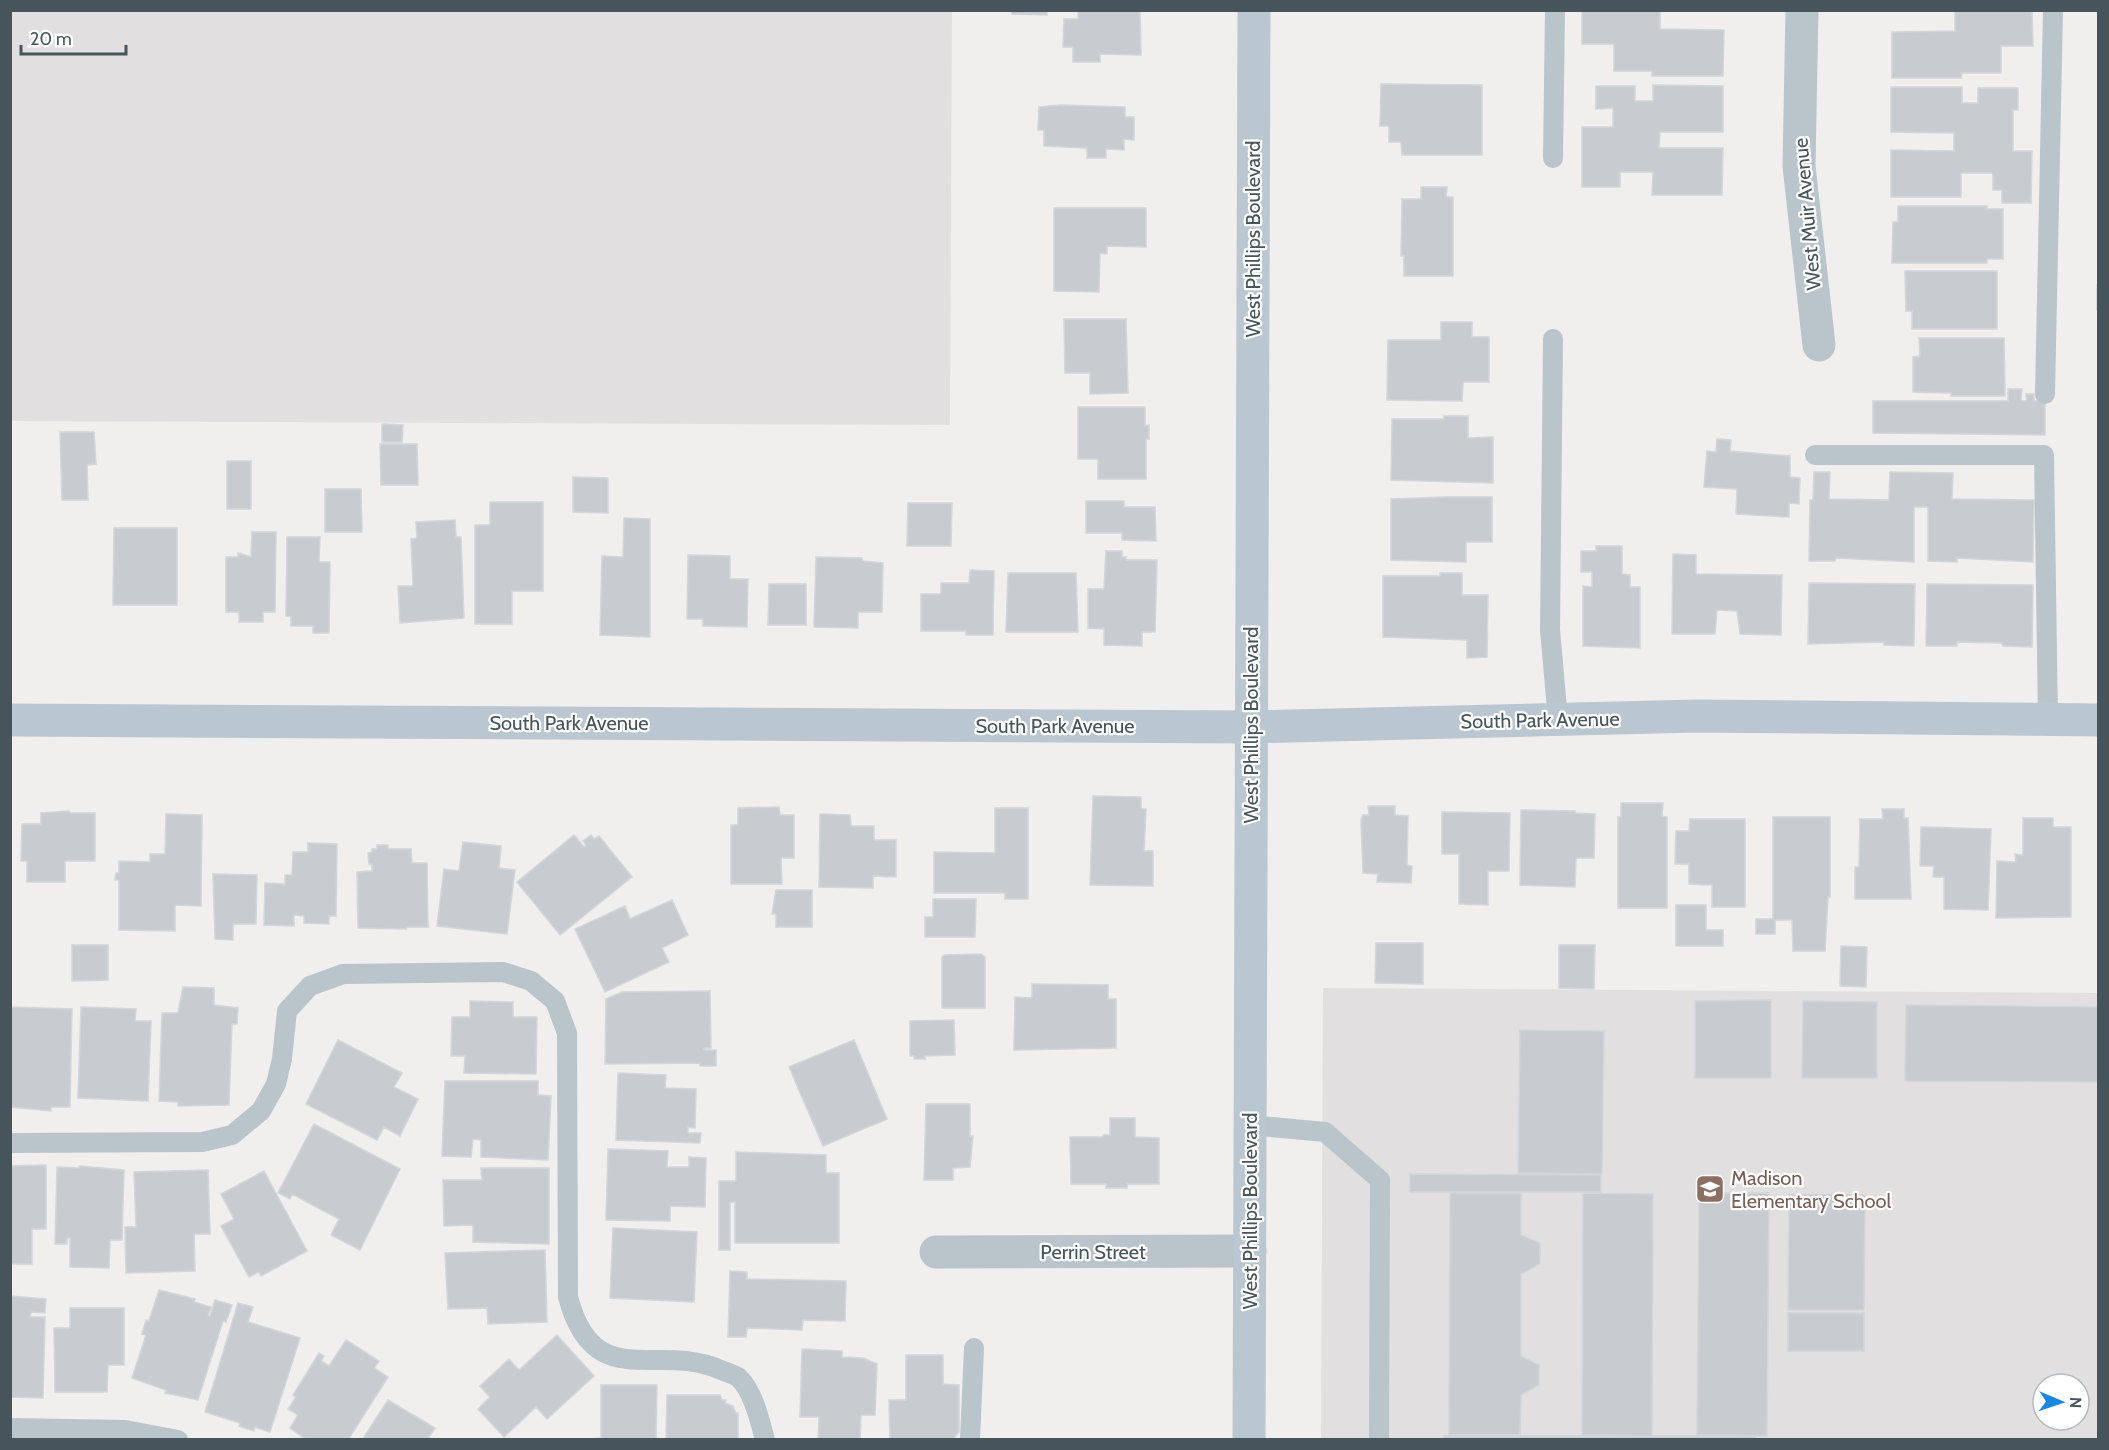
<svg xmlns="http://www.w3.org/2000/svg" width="2109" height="1450" viewBox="0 0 2109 1450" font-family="Cabin,sans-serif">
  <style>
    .education { fill: #e2dfe0; fill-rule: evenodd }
    .building { fill: #c8ccd1; stroke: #d2d5da; stroke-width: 1.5 }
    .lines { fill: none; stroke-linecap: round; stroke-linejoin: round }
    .lane { stroke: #bac4cb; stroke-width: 20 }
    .street { stroke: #bac4cb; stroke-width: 33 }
    .secondary { stroke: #bac7d0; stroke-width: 33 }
    .labels { text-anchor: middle; stroke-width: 4.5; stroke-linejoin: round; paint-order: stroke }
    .street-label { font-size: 20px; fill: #46545b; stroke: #fff }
    .education-label { font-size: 20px; fill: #785e54; stroke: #fff; text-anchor: start }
  </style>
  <rect width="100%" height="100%" fill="#f1eeee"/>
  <path class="education" d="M11,10l941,1 -2,414 -939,-4z
    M1323,988l775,5v446l-777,1zM2043,1384h36v36h-36z"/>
  <path class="building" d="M1012,10h35v5l-35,-1z
    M1078,10l62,1 1,44 -41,-1v8h-27v-15h-10l1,-28h14z
    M1582,10h78v19l64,1 -1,46h-71v-5h-38v-27h-32z
    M1955,10h77l1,36h-32v27h-39l-1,5h-69v-46l63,-1z
    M1381,84l101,1v70h-80l-1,-13h-12v-16h-9z
    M1653,85l70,1v46h-63l-1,16h64l-1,47h-70l1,-23h-33v15h-38v-60h31v-19l-17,1v-23h39v15h18z
    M1891,87h71v16h16v-15h40v22h-5v41h19l-1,52h-29v-13h-9v-17h-32v24h-70v-47l63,1v-18l-63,-1z
    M1061,105l64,2v10h9v23l-10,-1v11l-18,-1v9h-19v-10l-43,-2v-16h-6l1,-23z
    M1421,187h26l-1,10h7v79h-49v-20h-3l1,-57h19z
    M1898,206h89v3h16v50h-16v4h-95l1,-41h5z
    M1054,208h92v39l-39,-1v8l-7,-1 -1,39 -45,-1z
    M1905,271h92v58h-85v-18h-6z
    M2097,285h1v25h-1z
    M1064,319h62l2,74 -38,1v-21h-25z
    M1441,322h31v15h17v45h-26l-1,19 -75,-1 1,-60h53z
    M1919,338h85l1,58h-54v-3l-38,-1v-35l7,-1z
    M2008,389h14l-1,12h6l-1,-7h8v7h11v34l-172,-2v-32h135z
    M1078,407h67v19l4,-1v14h-3v40h-48v-20h-20z
    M1444,416h24v22l25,-1v46l-102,-3 1,-61h52z
    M382,424l21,1 -1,17h-20z
    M60,432h34l2,32 -9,1 1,35h-26z
    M1717,439l14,1 -1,11 60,5v21l10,1 -1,26 -10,-1v14l-53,-3 1,-25 -33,-2 3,-36 9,1z
    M380,444h37l1,41h-37z
    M227,461h24v48h-24z
    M1814,472h16l-1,27 60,1 1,-28 63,1 -1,26 82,1 -1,62 -76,-4v4l-29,-1v-54h-14v55l-78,-4 -1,3h-26l1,-61h3z
    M573,477l35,1v35l-35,-1z
    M325,489h36l1,43h-37z
    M1445,497h47v45h-26v20l-75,-2v-61z
    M1086,501h38v6h31l1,34 -34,-1v-7h-36z
    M490,502h53v89h-31v33h-37v-99h15z
    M908,503h44l-1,43h-44z
    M624,518l26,1v118l-50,-2 2,-79 21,1z
    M455,520l1,17h5l3,81 -64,5 -2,-37h15l-2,-47 6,-1 -1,-16z
    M114,528h63v77h-64z
    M252,532h24l-1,80h-12v10h-24v-10h-13v-55h12v-4l13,4z
    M287,537h33l-1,25h11l-1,71h-16v-7h-22v-9l-5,-1z
    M1596,546h26v28l8,1v12h10v61l-57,-2v-60l9,1v-15h-11v-21h15z
    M1106,551h16v6h4v3h31l-2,72h-13v14l-38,-1v-16l-16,-1v-39h16z
    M1673,554l23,1v19l86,1 -1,60 -41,-1 -3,-23 -20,-1 -2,24h-43z
    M688,555l42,1v23h18l-1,48 -44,-1v-7h-16z
    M816,557l46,1v3l21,2 -1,49h-24v16l-44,-1z
    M970,570l24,1 -1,64h-27v-4h-45v-37h20v-11h28z
    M1008,573h68l2,59h-72z
    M1440,573h22v22h26l-1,62 -20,1v-18l-84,-3v-61h57z
    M1809,583l106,1 -1,62 -30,-1v-3l-76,2z
    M769,584h37v41h-38z
    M1927,584l106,1 -1,62 -29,-1 -1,-3 -45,-1v4h-31z
    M1093,796l48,1v12h5l-2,42h9v35l-63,-1z
    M1621,803h42l-1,13 5,1v91h-49v-91h3z
    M1368,806h27v9l13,1 -1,49 5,1 -1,17 -34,-1 1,-8 -15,-1 -2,-53 2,-5h6z
    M779,807l1,8h14v43h-13l1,26h-51v-59h7v-17z
    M995,808h33v91h-23v-6h-71v-41l61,1z
    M1882,809h22v9h4l3,81h-56v-32h4l1,-48h23z
    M1521,810l54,1v2l20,1 -1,44h-18l-1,29 -55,-2z
    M69,811l1,2h25v48h-30v21h-38v-21h-6l1,-37h19v-11z
    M1442,812l68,1 -1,58h-21v34l-29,-1v-50h-17z
    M166,814l36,1 -1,91 -26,-1v26l-56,-1v-50h-4l1,-7h3v-12l31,1v-8h15z
    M820,814l30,1 1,11h23v14h22v37l-23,-1v12l-54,-1z
    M1773,817h57v80h-2l-3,54h-32l-1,-31h-17v14h-19v-15h17z
    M2023,818h30v9h18v90l-75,1 1,-57 19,1 -1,-8 8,1z
    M1690,819h55v88h-33v-22l-23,-1v-20h-14l1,-33h13z
    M1921,827l70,2 -3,81 -44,-1v-32h-11l1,-11h-14z
    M574,835l10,12 2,-2 -3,-4 8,-6 3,4 5,-3 33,41 -72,58 -43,-53z
    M463,842l38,4 -2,22 16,2 -8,64 -70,-8 7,-57 15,2z
    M308,843l29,1 -1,72h-7v8l-25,-1v-7l-10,-1v11l-30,-1 1,-42 20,1v-9h7l1,-23h15z
    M377,845h11v4h23l1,14h15l1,64h-22v2l-48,-1 -1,-56 15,-1v-7h-3l-1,-11 4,-1v-3h5z
    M213,874l44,1 -1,49h-23v16l-18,-1z
    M776,890h36v37h-36v-13h-4z
    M933,899h43l-1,38h-50v-20h8z
    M672,900l16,35 -26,13 7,14 -64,30 -30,-63 50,-23 5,13z
    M1676,905h30v25h17v16h-47z
    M1376,943h47v41l-48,-1z
    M72,945h36v35l-36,1z
    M1559,945h36l-1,44 -35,-1z
    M1841,946l26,1 -1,40 -26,-1z
    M981,954l4,3v51h-43v-51l3,-2z
    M1032,984l76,1v14h8v49l-102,2 1,-53 17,1z
    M183,987l31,1v17l24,3 -1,16h-5l-3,81 -51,1v-4l-19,-1 3,-88h16z
    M710,991l1,57h-7v2h12v16h-16v-3l-95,1 1,-65 16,-7z
    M1771,1000v78h-76v-77z
    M470,1001l43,1v15h24l-1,57 -72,-1 1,-17h-14l1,-39h18z
    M1803,1001l74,1v76h-75z
    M1906,1005l192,2v75l-193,-1z
    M10,1007l62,2 -2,98h-19v4l-41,-4z
    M81,1007l55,2 -1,12h16l-3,80 -70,-3z
    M954,1020l1,35 -30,1v3h-11v-3h-4v-35z
    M1520,1030l84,1 -2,143 -84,-1z
    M338,1040l64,33 -8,14 24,12 -18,37 -16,-9 -7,13 -71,-36z
    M854,1040l33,79 -64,27 -34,-79z
    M618,1073l48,2 -1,13 31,1 -1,39 -7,-1v6h13l-1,10 -84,-3z
    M445,1081h93v14l13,1 -3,64 -67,-3v-17l-8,-1 -2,18 -29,-1z
    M926,1104h44v32h3l-3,31 -17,1v12h-29z
    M1110,1118h25v19l24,1v46h-32v4h-21v-4h-35l-1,-47h33v-2h7z
    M314,1124l86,45 -40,81 -29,-15 8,-16 -47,-25 -2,5 -12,-6z
    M608,1149l60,2 -1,16h22v-10l17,1 -1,49 -35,-1v15l-64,-1z
    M736,1152l90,3v18h13v70h-104v-41h-5v48h-11v-69h17z
    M46,1165v64h-14v35h-22v-98z
    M79,1166l45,4 -2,70h-12l-1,28 -39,-1v-29h-3v6h-12l2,-77 22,1z
    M481,1168h68v76l-76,-2v-17l-29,1 -1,-46h39z
    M208,1170l2,64h-16l1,37 -69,2 -1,-46h11l-2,-55z
    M264,1171l43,80 -46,25 -2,-4 -10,5 -28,-51 13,-7 -13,-25z
    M1410,1174l191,1v17h-191z
    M1450,1193h71v42l19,8v21l-19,10v82l18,9v20l-18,10 -1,40h-71z
    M1583,1193l70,1 -1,242 -70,-1z
    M1699,1193h70l-2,243 -70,-1z
    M1789,1194l76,1 -1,115h-76z
    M613,1228l84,4 -3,70 -84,-4z
    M545,1250l2,72 -59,2 -1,-16 -39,1 -3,-56z
    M730,1271l17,1v7l99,2 -1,40 -42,-1 -1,10 -55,-2 -1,9h-18z
    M159,1290l36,9 -1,3 17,5 -3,8 2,1 5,-16 17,5 -6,17 -3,-1 -25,79 -33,-7 1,-3 -34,-12 14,-43 -4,-1 4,-14 3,1z
    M10,1296l36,3 -1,14 -14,-1 -1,5h15l-2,81 -33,-1z
    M238,1303l15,4 -5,15 52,16 -30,94 -16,-5v4l-15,-5 1,-3 -35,-11z
    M70,1308h54v57h-16l-1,27h-52l-1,-64h16z
    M1788,1313h76v38h-76z
    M557,1335l37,41 -47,43 -11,-12 -32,30 -26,-28 12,-12 -10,-11 29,-27 10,11z
    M346,1340l33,21 -5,7 14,9 -40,63h-41l-17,-12 8,-13 -10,-6 8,-12 -3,-2 26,-42 5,3 -3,5 8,5z
    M802,1349l40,2v6l21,1 14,6 -2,51h-14l-1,25h-42l1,-23h-19z
    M906,1355h37v29l16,1v47l-7,8h-62l-1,-40h17z
    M601,1385h56l-1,55h-71l16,-2z
    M667,1395h53l2,5h4l-1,3 8,3 3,7h2v27h-72z
    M388,1400l47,28 -6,9 3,3h-70z
    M1444,1436h312v4h-312z"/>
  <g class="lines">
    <path class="lane" d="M1553,158l2,-148
      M1553,339l-3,291 8,90
      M2045,394l8,-384
      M1815,455h229l4,265
      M1250,1125l75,7 55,48 -1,260
      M10,1143l192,-1 30,-7 29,-24 15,-27 6,-25 5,-48 23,-25 33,-12 160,-2 28,9 24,20 12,32 1,264c26,98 89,44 153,73 5,2 12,4 17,7 15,13 22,44 27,63
      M10,1428l115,2 53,10
      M970,1440l4,-92"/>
    <path class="street" d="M1802,10l-3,156 20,179
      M936,1252l314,-1"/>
    <path class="secondary" d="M10,720l1241,7 446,-11 401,4
      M1249,1440l5,-1430"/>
  </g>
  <defs>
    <g id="school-square" transform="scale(1.5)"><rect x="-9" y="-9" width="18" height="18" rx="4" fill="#8d6e63" stroke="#fff"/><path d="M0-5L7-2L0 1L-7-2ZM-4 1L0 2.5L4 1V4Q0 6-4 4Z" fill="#fff"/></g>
  </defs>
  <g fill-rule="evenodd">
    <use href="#school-square" x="1710" y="1189"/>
  </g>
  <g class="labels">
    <g class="street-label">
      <text transform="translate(1807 214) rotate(-95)" y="7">West Muir Avenue</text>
      <text transform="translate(1253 239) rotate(-90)" y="7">West Phillips Boulevard</text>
      <text transform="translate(1540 720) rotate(-1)" y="7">South Park Avenue</text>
      <text x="569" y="730">South Park Avenue</text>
      <text transform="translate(1251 725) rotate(-90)" y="7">West Phillips Boulevard</text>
      <text x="1055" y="733">South Park Avenue</text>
      <text transform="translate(1250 1211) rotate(-90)" y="7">West Phillips Boulevard</text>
      <text x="1093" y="1259">Perrin Street</text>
    </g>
    <g class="education-label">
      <text x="1731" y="1185">Madison<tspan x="1731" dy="23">Elementary School</tspan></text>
    </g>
  </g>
  <rect width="2109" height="1450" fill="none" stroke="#46545b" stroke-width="24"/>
  <g transform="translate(2061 1402) rotate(92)"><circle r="28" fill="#ffffff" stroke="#b5bbbd" stroke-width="1.5"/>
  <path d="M0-4.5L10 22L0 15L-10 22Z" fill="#1a88df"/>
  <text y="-9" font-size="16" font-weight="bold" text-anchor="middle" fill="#46545b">N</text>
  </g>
  <path d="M21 45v9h105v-9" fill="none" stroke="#46545b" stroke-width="3"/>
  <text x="30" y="45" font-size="18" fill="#46545b" stroke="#ffffff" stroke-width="4.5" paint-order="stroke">20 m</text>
</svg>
